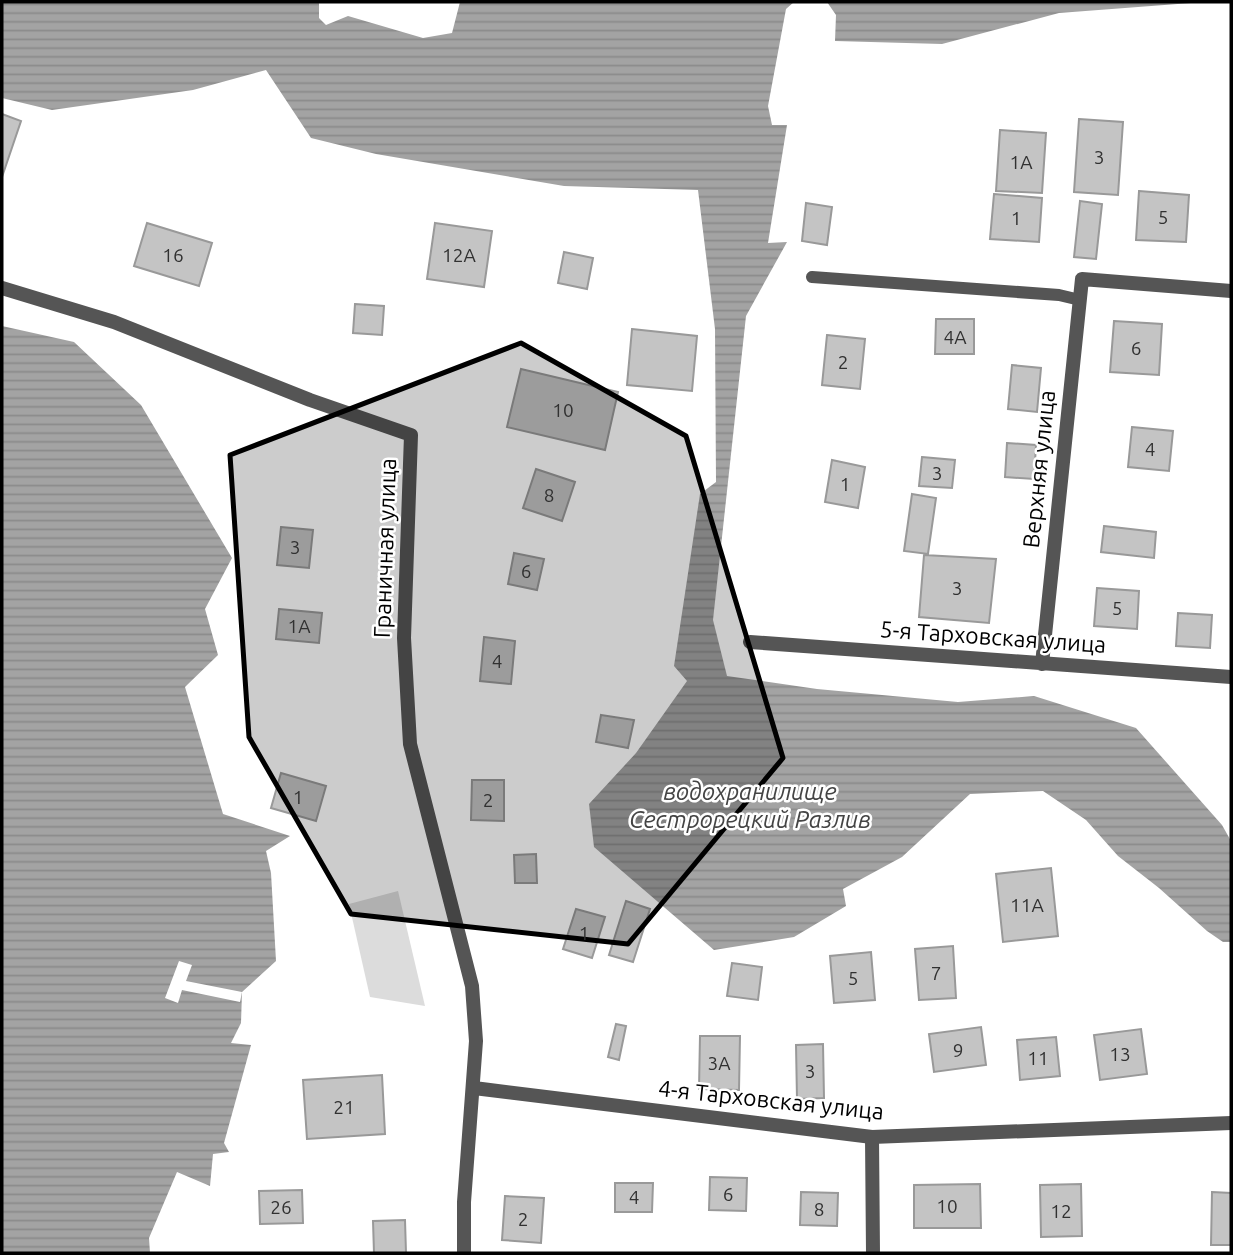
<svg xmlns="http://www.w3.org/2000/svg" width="1233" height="1255" viewBox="0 0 1233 1255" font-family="Ubuntu,sans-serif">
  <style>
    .green { fill: #dcdcdc }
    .water { fill: url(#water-rules) }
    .pier { fill: #fff }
    .building { fill: #c4c4c4; stroke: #999; stroke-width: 2 }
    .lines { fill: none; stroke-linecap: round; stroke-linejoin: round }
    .lane { stroke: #555; stroke-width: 12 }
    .street { stroke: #555; stroke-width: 14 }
    .marked { fill: #000; fill-opacity: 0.2; stroke: #000; stroke-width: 5; stroke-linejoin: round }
    .labels { text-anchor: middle; stroke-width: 5; stroke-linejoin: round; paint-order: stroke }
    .number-label { font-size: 19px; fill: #313131 }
    .street-label { font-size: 23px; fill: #000; stroke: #fff }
    .water-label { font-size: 24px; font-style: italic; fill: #444; stroke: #fff }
  </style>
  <defs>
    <pattern id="water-rules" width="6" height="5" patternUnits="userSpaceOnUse" patternTransform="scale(1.75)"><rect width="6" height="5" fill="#a3a3a3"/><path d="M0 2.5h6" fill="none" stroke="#8b8b8b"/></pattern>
  </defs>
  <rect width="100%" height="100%" fill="#fff"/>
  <path class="green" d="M398,891l27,115 -55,-9 -21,-93z"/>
  <path class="water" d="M2,2h317v16l7,7 22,-9 75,22 29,-5 8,-31h334l-8,7 -18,97 4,19h15l-19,118 19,-1 -41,74 -33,304 14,56 90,13 141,13 76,-6 102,32 86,97 9,16v101h-8l-16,-11 -48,-43 -41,-32 -32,-36 -43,-29 -73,3 -68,63 -59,32 3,17 -52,31 -80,13 -120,-103 -5,-43 47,-51 51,-72 -13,-15 26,-172 16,-12 -1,-153 -17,-139 -134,-4 -188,-32 -65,-16 -45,-68 -73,20 -141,20 -50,-12z
    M827,2h377l-145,11 -117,31 -107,-3 1,-26z
    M2,326l72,16 67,63 91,153 -27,51 13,46 -33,32 38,127 67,22 -24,15 5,22 5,88 -34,31 -1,31 -10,20 20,2 -27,98 5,9 -16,2 -3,32 -33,-14 -28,66 1,15h-148z"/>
  <path class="pier" d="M179,961l13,4 -6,16 56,11 -2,10 -58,-12 -4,13 -13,-5z"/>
  <path class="building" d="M2,114l19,7 -19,56z
    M1079,119l44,3 -5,73 -44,-3z
    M1000,130l46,3 -4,60 -46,-2z
    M1139,191l50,4 -3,47 -50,-2z
    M994,194l48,4 -3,44 -49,-3z
    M1080,201l22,3 -6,55 -22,-2z
    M806,203l26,4 -5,38 -25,-4z
    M147,223l65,20 -13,43 -65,-20z
    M435,223l57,8 -8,56 -57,-8z
    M564,252l29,6 -6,31 -29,-6z
    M355,304l29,2 -2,29 -29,-2z
    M936,319h38v35h-39z
    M1114,321l48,3 -3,51 -49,-3z
    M632,329l65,7 -5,55 -65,-6z
    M827,335l38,4 -5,50 -38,-4z
    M1012,365l29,3 -4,44 -29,-3z
    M521,369l97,23 -13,58 -98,-23z
    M1132,427l41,4 -4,40 -41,-4z
    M1007,443l29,2 -2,34 -29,-2z
    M922,457l33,3 -3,28 -33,-2z
    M832,460l33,7 -7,41 -33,-6z
    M536,469l39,13 -13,39 -39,-13z
    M912,494l24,4 -8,56 -24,-3z
    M1104,526l52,6 -2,26 -53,-6z
    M281,527l32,3 -4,38 -32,-3z
    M514,553l30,6 -7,31 -29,-6z
    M924,555l72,4 -7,64 -70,-6z
    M1097,588l42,3 -2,38 -43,-3z
    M279,609l43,4 -3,30 -43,-4z
    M1178,613l34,2 -2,33 -34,-2z
    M484,637l31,4 -4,43 -31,-3z
    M601,715l33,5 -6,28 -32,-6z
    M281,773l45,13 -10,35 -45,-13z
    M472,780h32v41l-33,-1z
    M536,854l1,29h-22l-1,-28z
    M1051,868l7,68 -55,6 -7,-68z
    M626,901l24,8 -17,53 -24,-7z
    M576,909l29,8 -13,41 -29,-9z
    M953,946l3,52 -37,2 -4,-51z
    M871,952l4,48 -41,3 -4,-47z
    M732,963l30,4 -4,33 -31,-4z
    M616,1024l10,2 -7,34 -11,-3z
    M981,1027l5,38 -52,7 -5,-38z
    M1141,1029l6,45 -47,6 -6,-45z
    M700,1036h40l-1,54 -40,-1z
    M1056,1037l4,39 -40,4 -3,-40z
    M823,1044l1,54 -27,1 -1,-54z
    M382,1075l3,59 -78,5 -4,-59z
    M710,1177l37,1 -1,33 -37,-1z
    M615,1183h38l-1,29h-37z
    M980,1184l1,44h-67v-43z
    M1081,1184l1,52 -41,1 -1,-52z
    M302,1190l1,33 -43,1 -1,-33z
    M801,1192l37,1 -1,33 -37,-1z
    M1212,1192l19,1v52h-20z
    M505,1196l39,2 -3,45 -39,-3z
    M405,1220l1,33h-32l-1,-32z"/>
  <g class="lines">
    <path class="lane" d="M812,277l247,18 21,5"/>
    <path class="street" d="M2,288l112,34 196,78 101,35 -7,203 6,106 62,242 4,55 -12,161v51
      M750,642l481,35
      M1042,664l40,-385 149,12
      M474,1088l398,49 359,-14
      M872,1137l1,116"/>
  </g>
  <path class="marked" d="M521,343l165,93 97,322 -155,186 -277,-30 -102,-177 -19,-282z"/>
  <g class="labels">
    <g class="number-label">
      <text x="1099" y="164">3</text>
      <text x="1021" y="169">1А</text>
      <text x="1163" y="224">5</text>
      <text x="1016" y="225">1</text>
      <text x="173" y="262">16</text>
      <text x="459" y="262">12А</text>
      <text x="955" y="344">4А</text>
      <text x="1136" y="355">6</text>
      <text x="843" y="369">2</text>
      <text x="563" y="417">10</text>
      <text x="1150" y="456">4</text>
      <text x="937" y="480">3</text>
      <text x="845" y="491">1</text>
      <text x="549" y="502">8</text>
      <text x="295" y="554">3</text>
      <text x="526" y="578">6</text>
      <text x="957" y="595">3</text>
      <text x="1117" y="615">5</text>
      <text x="299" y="633">1А</text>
      <text x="497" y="668">4</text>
      <text x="298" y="804">1</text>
      <text x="488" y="807">2</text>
      <text x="1027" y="912">11А</text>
      <text x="584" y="940">1</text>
      <text x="936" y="980">7</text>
      <text x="853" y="985">5</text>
      <text x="958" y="1057">9</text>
      <text x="1120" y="1061">13</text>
      <text x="1038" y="1065">11</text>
      <text x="719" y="1070">3А</text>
      <text x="810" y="1078">3</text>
      <text x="344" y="1114">21</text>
      <text x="728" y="1201">6</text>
      <text x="634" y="1204">4</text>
      <text x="947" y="1213">10</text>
      <text x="281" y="1214">26</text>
      <text x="819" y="1216">8</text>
      <text x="1061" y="1218">12</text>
      <text x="523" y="1226">2</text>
    </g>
    <g class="street-label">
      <text transform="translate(1039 469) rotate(-84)" y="8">Верхняя улица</text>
      <text transform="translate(385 548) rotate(-88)" y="8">Граничная улица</text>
      <text transform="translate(993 637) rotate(4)" y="8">5-я Тарховская улица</text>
      <text transform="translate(771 1100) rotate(6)" y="8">4-я Тарховская улица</text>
    </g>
    <g class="water-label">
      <text x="750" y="800">водохранилище<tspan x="750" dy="28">Сестрорецкий Разлив</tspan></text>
    </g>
  </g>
  <rect width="1233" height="1255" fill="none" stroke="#000000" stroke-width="7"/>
</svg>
